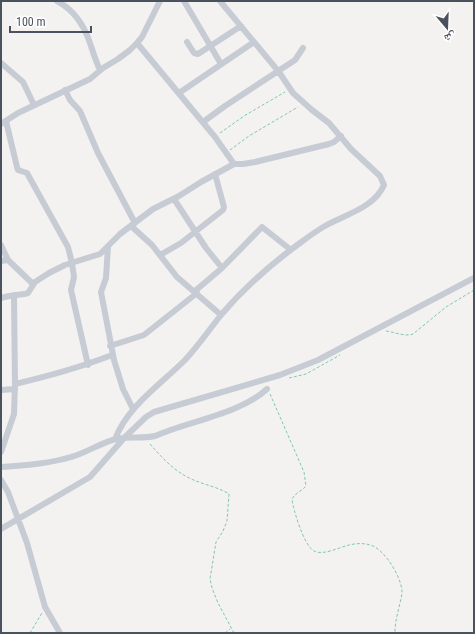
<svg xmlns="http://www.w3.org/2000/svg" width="475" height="634" viewBox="0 0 475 634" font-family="'Roboto Condensed','Noto Naskh Arabic',sans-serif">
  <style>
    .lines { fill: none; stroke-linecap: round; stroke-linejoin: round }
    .path { stroke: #7ec8af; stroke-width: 1; stroke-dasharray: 3 2; stroke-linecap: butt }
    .minor { stroke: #c6cbd4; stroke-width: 6 }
  </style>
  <rect width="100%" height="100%" fill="#f3f2f1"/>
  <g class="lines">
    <path class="path" d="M220,133l24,-17 41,-24
      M230,150l19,-14 49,-29
      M386,331c9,1 18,6 27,3l33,-27 28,-17
      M289,378l17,-4 34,-19
      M270,394l34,78 2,14c-4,5 -11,7 -14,13 1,10 12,47 22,52 9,5 26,-4 35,-6 8,-2 17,-2 24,1 13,6 28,31 29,45 0,7 -3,14 -4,21 -2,7 -3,14 -3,21
      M150,444c13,15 27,30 46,37 10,4 24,7 33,13l-2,27 -4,10 -7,11 -6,37 2,9 6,15 16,30
      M30,633l12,-20
      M225,633l5,-4"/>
    <path class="minor" d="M57,1c17,9 27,24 33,42 3,9 6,19 10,27
      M184,1l37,63
      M187,42l7,11 4,1 43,-28
      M137,43l78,94 19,27h9l12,-2 74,-18 5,-2 7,-6
      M1,63l22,19 11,23
      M65,90l5,10 10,11 18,42 37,70
      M179,93l75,-51
      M6,121l11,46 1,3 9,3 41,74 4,16 2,14 -3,13 17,75
      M203,122l22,-16 70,-46 8,-12
      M1,124l17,-11 72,-34 13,-11 15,-9 12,-9 7,-7 5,-6 18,-36
      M174,199l32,49 16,20
      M131,226l21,19 25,32 44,38
      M1,245l7,15
      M108,246l-2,32 -5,14 13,68 9,29 10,20
      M160,255l21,-12 42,-33 1,-3 -9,-33
      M1,261l7,-1 25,24
      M195,291l27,-23 40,-41 29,23
      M1,298l8,-2 15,-2 4,-1 7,-11 14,-9 16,-8 35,-11 20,-20 33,-25 26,-13 22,-14 33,-18
      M110,346l34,-11 53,-42
      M15,384c34,-8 66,-17 97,-29
      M1,390l14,-1
      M115,439c13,-33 45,-54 70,-79 13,-14 24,-30 36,-45 23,-27 50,-51 79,-72 8,-6 16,-12 25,-17 19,-11 49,-18 59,-41l-4,-9 -29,-27 -22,-26 -17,-13 -19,-17 -14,-21 -59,-71
      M1,452l13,-38 1,-30 -1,-89
      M1,467c23,-2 47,-3 70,-10 15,-4 29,-14 45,-18 13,-3 26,0 39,-3 34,-15 85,-22 112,-47
      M1,480l7,12 19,51 18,64 15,26
      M1,529l89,-52 35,-40 21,-20 8,-5 126,-37 38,-15 156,-82"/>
  </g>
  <rect width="475" height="634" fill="none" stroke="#4a525d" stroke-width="4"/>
  <g transform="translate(447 28) rotate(161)" stroke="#ffffff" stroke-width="3" paint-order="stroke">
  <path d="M0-3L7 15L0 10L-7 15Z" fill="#4a525d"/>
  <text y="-6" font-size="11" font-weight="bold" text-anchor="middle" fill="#4a525d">ش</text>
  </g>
  <path d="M10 26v6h81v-6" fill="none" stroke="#4a525d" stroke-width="2"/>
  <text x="16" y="26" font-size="12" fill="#4a525d" stroke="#ffffff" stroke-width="3" paint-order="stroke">100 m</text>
</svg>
